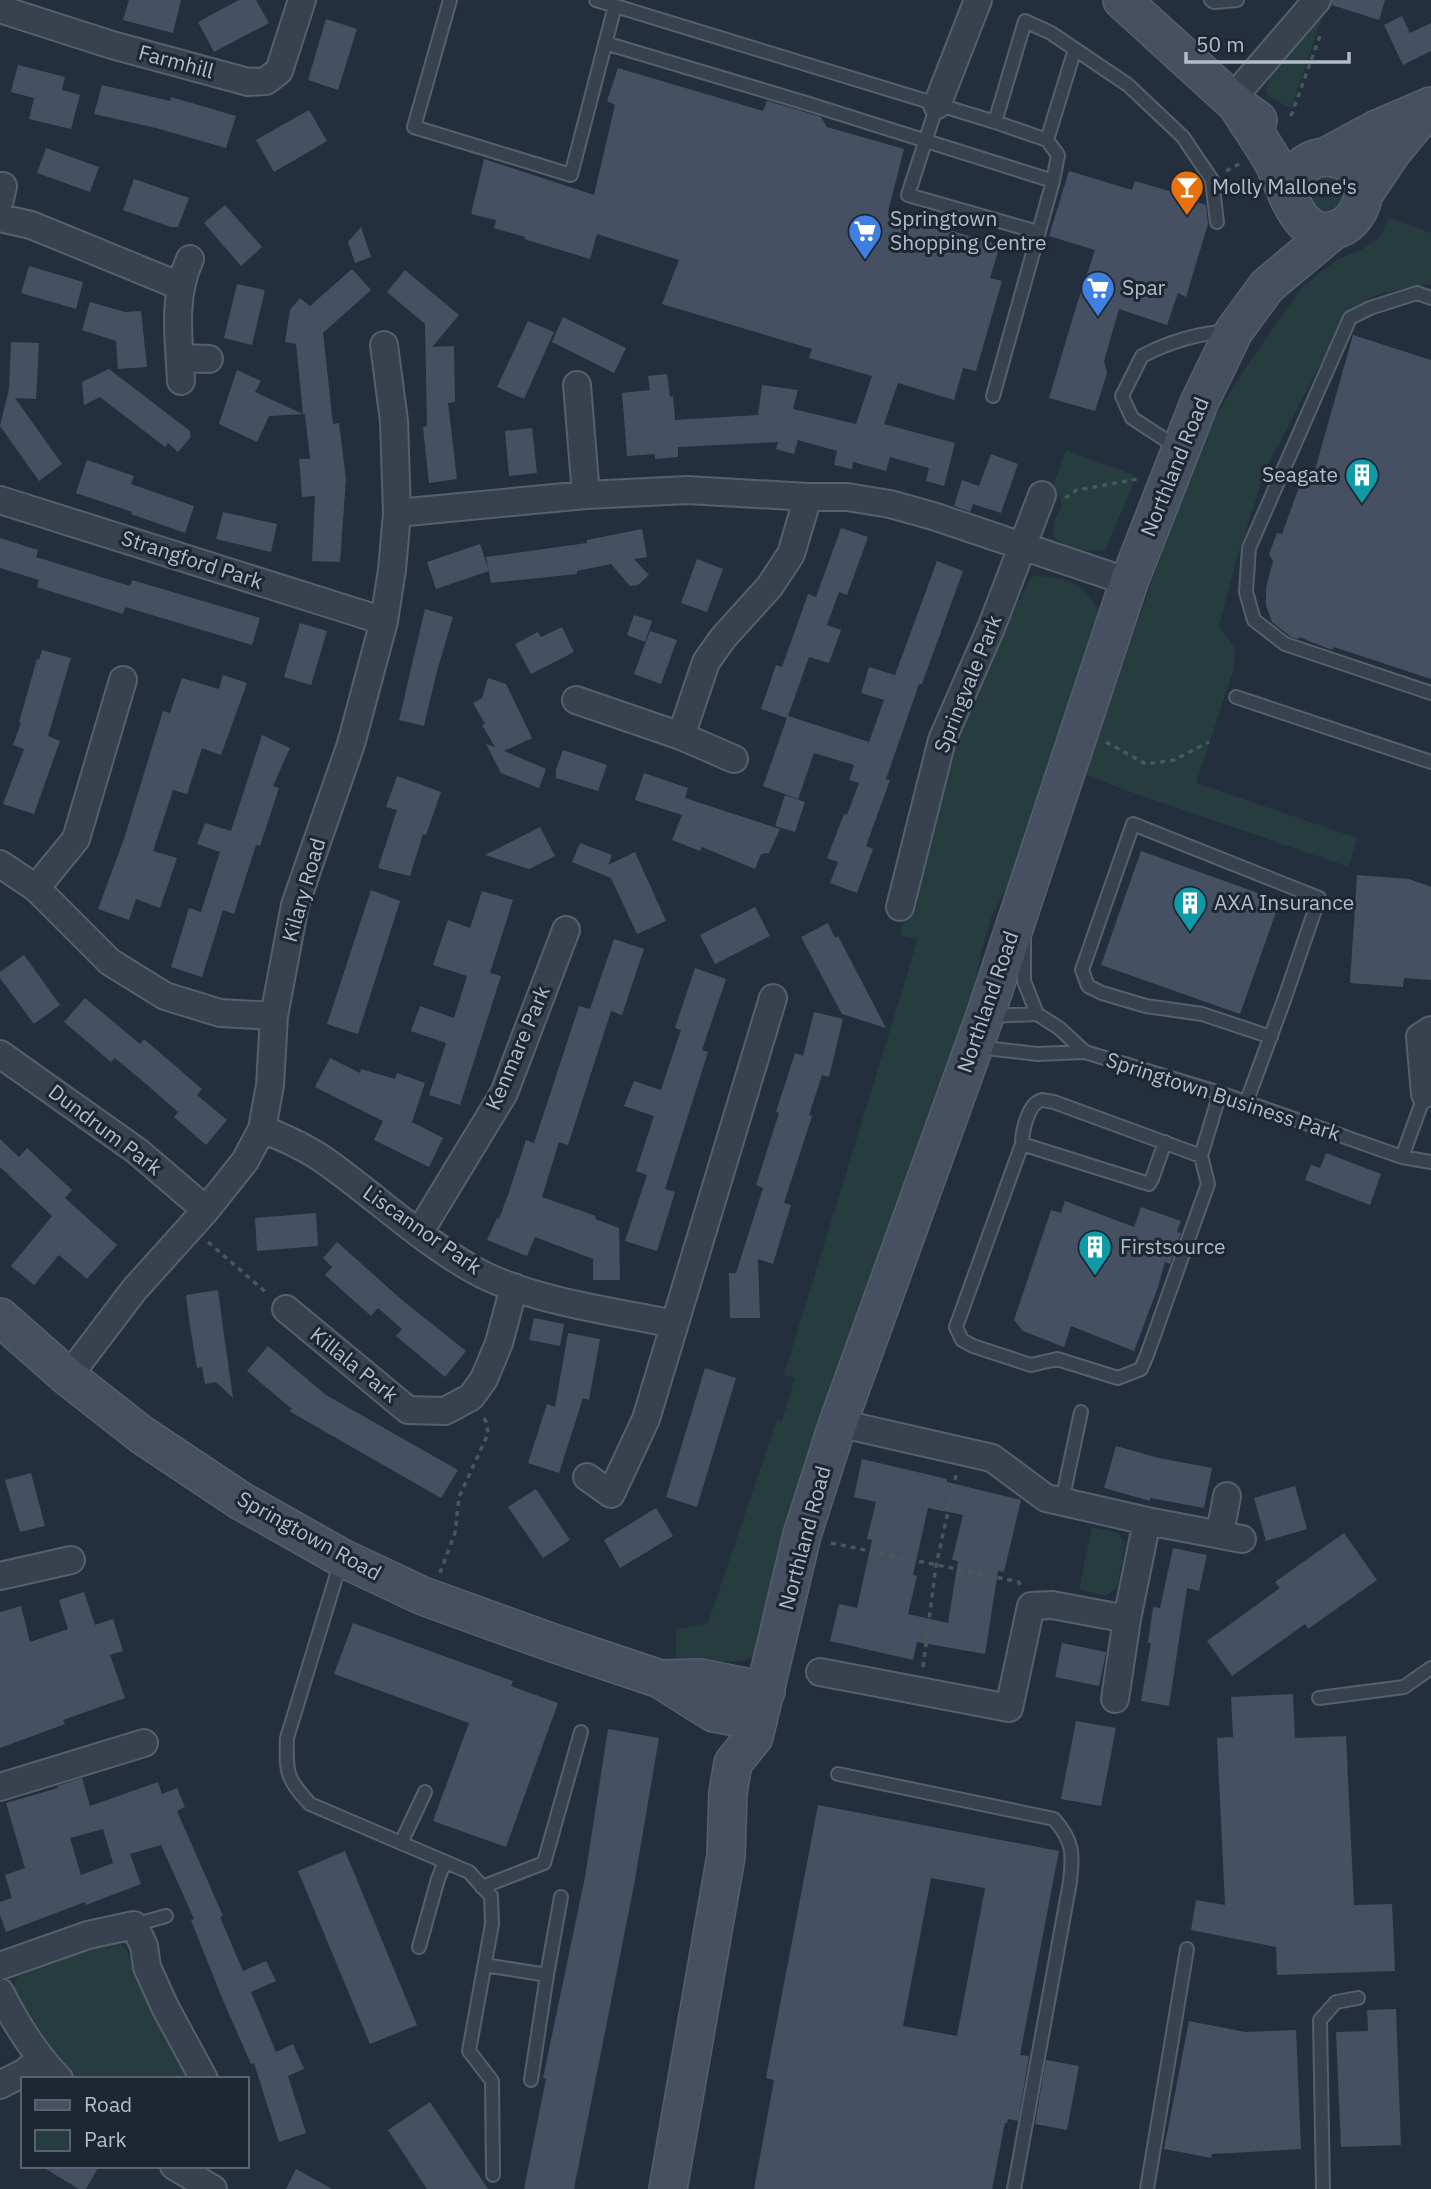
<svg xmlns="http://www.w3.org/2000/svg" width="1431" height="2189" viewBox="0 0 1431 2189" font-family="'IBM Plex Sans',sans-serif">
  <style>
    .green { fill: #263c3f }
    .building { fill: #455162; fill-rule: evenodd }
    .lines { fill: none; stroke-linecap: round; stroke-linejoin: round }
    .lane-casing { stroke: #565f6c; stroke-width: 16 }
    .street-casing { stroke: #565f6c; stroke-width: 30 }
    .secondary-casing { stroke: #565f6c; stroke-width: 40 }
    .path { stroke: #44595c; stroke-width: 3.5; stroke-dasharray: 5 5; stroke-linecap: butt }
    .lane { stroke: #38414e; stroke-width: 12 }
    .street { stroke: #38414e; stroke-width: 26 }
    .secondary { stroke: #465061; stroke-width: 37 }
    .labels { text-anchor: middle; stroke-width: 6; stroke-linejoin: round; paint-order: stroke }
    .street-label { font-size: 21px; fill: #b4bcc9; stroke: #1d2633 }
    .poi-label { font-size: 21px; fill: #b4bcc9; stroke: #1d2633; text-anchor: start }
  </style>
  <rect width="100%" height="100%" fill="#242f3e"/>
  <path class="green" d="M1324,12l-33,96 -22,-11 -3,-6 5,-20z
    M1334,173l13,15 -6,20c-14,6 -19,6 -31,-2l-4,-20 3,-6z
    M1389,217l42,16v51l-52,10 -30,15 -84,162 -28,87 -18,68 16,22 -1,20 -38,115 161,55 -8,29 -233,-80 -32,-13 105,-297 26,-60 33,-53 53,-75 18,-16 18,-13 27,-12 16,-11z
    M1066,450l68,25 -2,13 -27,62c-21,2 -35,0 -52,-14l1,-15 8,-16 -2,-9 -10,-2z
    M1037,576c36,2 45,9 65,38l-78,242 -32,59 -12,41 -7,41 -217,658c-25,13 -53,5 -80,2v-28l32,-6 69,-203 5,1 13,-43 -11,-3 134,-436 -18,-4 54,-193 36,-84 41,-81z
    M1092,1527l26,6 7,11 -8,44 -12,8 -26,-7z
    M105,1938l13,3 7,6 66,132h-118c-27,-24 -44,-56 -61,-88l10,-24z"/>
  <path class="building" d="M129,0h52l-8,33 -50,-13z
    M239,0h17l13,23 -55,29 -16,-30z
    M1332,0h53l-6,20 -47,-15z
    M1402,16l8,17 21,-10v28l-28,14 -19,-40z
    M326,19l31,10 -19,61 -30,-10z
    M18,65l47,12 -3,13 18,5 -9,34 -42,-10 5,-21 -23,-6z
    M618,68l145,43 4,-10 25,7 29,9 6,10 77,22 -16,63 112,33 -10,33 12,3 -26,90 -13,-3 -9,32 -56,-17 -14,41 71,19 -11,43 -18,-5 3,-13 -39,-11 -4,14 -33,-9 -1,7 -18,-4 3,-14 -39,-11 -4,14 -18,-5 2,-7 -100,5v10l-23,2v-5l-28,2 -5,-63 28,-3 -2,-14 19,-2 3,23 3,-1 2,24 83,-5 4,-30 36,5 -5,19 63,15 16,-48 -63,-18 3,-9 -150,-45 17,-44 -82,-26 -7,25 -66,-20 1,-2 -31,-9 2,-8 -25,-6 13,-55 110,36 21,-90 -8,-4z
    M102,85l68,16 1,-4 65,19 -10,32 -70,-20 -62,-14z
    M309,110l18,31 -53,31 -18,-32z
    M46,148l53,19 -9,25 -53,-19z
    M1069,171l63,19 3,-9 37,11 5,-15 16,5 -5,17 18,6 2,19 -22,73 -8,-4 -11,32 -48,-16 -15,52 3,12 -12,38 -46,-13 27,-91 19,-57 -46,-14z
    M134,179l55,19 -11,29h-7l-48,-17z
    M225,205l37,42 -21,19 -37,-43z
    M361,227l10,30 -16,6 -7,-21z
    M29,266l54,16 -7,27 -55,-16z
    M352,269l19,21 -48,43 10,91 6,-1 7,56 -6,83 -28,-1 3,-65 -13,1 -3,-38h11l-5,-45 -36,2 -12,26 -38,-18 18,-54 24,11 -6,11 48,22 -7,-70 -11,-2 5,-32 10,-12 10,8z
    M405,270l54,45 -27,32 22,-1 1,56 -7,1 9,76 -28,4 -6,-56 4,-1 -2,-102 -38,-32z
    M237,284l28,6 -13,55 -28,-7z
    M90,302l35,10 16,-1 6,56 -29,2 -2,-28 -34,-11z
    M563,317l63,31 -12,25 -62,-31z
    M528,321l26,11 -30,67 -27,-12z
    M1353,335l78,25v319l-97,-32 -2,3 -33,-13 -1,2 -7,-2 -19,-15 -6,-17v-17l7,-27 -4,-7 8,-21 5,1 21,-58 10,1z
    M11,342l28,1 -3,56 -21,-1 47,66 -23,17 -39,-55 9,-37z
    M109,369l81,62v7l-12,14 -10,-9 -3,4 -65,-50 -16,8 -2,-23z
    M532,428l5,45 -28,3 -4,-45z
    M991,454l27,10 -17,49 -28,-9 -3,8 -16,-6 8,-26 17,6z
    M87,460l47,16 -3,8 63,22 -9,27 -54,-19 1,-2 -56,-19z
    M223,512l54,12 -6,28 -55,-13z
    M841,528l27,9 -21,58 -8,-3 -12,33 14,5 -12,33 -20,-6 -21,59 81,26 15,-42 -23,-7 8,-26 26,8 42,-114 26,10 -41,113h-3l-33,95 4,1 -24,66 7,3 -16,44 -27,-10 8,-21 -11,-4 17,-44 3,1 12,-32 -10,-3 5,-15 -40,-12 -16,46 -35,-13 24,-68 -26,-9 15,-44 6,2 26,-73 8,3z
    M642,529l5,28 -13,2 15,16 -11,10 -8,1 -19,-22 -34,7v3l-86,9 -5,-26 101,-14v-3z
    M0,538l38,12 -2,7 94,29 2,-6 128,38 -8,27 -127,-38 -2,7 -86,-27 2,-7 -39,-12z
    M480,544l9,27 -53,18 -9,-27z
    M697,559l26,10 -16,43 -26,-9z
    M425,609l28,8 -16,54 -13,55 -25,-6z
    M634,615l18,6 -7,21 -18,-7z
    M300,623l27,8 -16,54 -27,-8z
    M562,627l12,25 -43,22 -16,-30 23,-12 3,5z
    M650,631l27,9 -16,44 -27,-10z
    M42,650l29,8 -23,78 12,5 -26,73 -31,-10 21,-55 -11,-4 8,-22 -2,-1 18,-63 2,1z
    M223,675l24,8 -26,72 -19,-7 -15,46 -14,-4 -20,61 24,7 -17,50 -24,-9 -7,21 -31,-11 26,-70 39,-128 7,2 12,-35 37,11z
    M488,678l18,6 26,54 -28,13 42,18 -7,19 -38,-15 -15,-29 9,3 -13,-22 3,-1 -12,-21 9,-5z
    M262,735l28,13 -17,38 6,2 -19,58 -4,-1 -22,69 -11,-4 -21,67 -31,-10 18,-59 12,4 19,-60 -23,-8 8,-21 26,8z
    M563,750l44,15 -9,26 -42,-13v-8z
    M644,773l44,15 -3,10 95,31 -11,24 -8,1 -6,15 -53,-22 -2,4 -28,-11 10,-25 -47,-15z
    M397,776l44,16 -15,43 -3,-1 -13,42 -32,-8 19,-58 -11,-3z
    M785,795l20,7 -10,30 -20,-6z
    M540,827l15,29 -26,13 -44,-14z
    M580,843l32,12 -4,10 27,-13 31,69 -29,13 -26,-56 -39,-16z
    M1141,851l139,50 -40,113 -139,-49z
    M1357,875l52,4 22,8v93l-27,-2 -1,9 -53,-4z
    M371,890l29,11 -42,133 -31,-10z
    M482,891l31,9 -23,73 11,3 -41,129 -31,-10 17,-52 -35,-12 9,-25 34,12 13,-42 -34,-11 15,-45 22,8z
    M755,907l15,29 -55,28 -15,-29z
    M828,923l7,15 3,-2 48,92 -44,-14 -41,-77z
    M614,939l30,10 -22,66 -11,-4 -43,134 -9,-3 -17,55 54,19 -1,3 24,9 1,52h-27v-21l-58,-22 -8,19 -40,-16 10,-22 2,1 10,-27 17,-52 8,3 45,-137 11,3z
    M24,955l36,50 -26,19 -34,-46v-6z
    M695,968l31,11 -24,71 6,2 -43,137 10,3 -18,59 -32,-10 22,-66 -11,-4 18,-55 -30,-10 10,-25 27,9 20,-60 -6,-2z
    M85,998l55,46 4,-5 58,50 -5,6 30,25 -21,25 -32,-28 4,-5 -32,-28 -31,-26 -4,4 -47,-40z
    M814,1012l29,7 -14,58 -7,-2 -13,40 3,1 -28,87 7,2 -18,59 -15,-5 2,59h-30l-1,-45h7l27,-85 -7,-3 23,-72 -3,-1 19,-59 8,3z
    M330,1058l30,15 1,-4 34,10 2,-6 28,10 -13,39 31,16 -14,29 -55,-27 9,-19 -68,-34z
    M0,1139l19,18 8,-9 45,42 -7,8 52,47 -30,34 -28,-24 -25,30 -23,-19 41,-50 -52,-49z
    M1326,1153l55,21 -11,31 -65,-25 6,-15 9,3z
    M1065,1201l69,26 7,-20 40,14 -4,11 4,1 -11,31 -5,-2 -7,25 -24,64 -63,-25 -7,21 -41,-16 -9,-11 37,-110 10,3z
    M316,1213l2,33 -61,5 -2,-33z
    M337,1242l65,58 64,51 -21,26 -49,-41 6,-7 -24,-21 -7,8 -46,-41 7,-8 -9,-9z
    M218,1290l4,31 11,77 -17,-16 -11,2 -3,-17 -5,1 -7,-42 -4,-31z
    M534,1318l30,6 -4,22 -31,-6z
    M568,1333l32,6 -11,61 -6,-2 -24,75 -31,-10 19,-59 8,3z
    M268,1346l58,49 132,75 -17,28 -152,-87 3,-2 -45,-38z
    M705,1368l31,10 -39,129 -31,-10z
    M1116,1446l43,12 53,10 -8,40 -54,-10v3l-46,-13z
    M862,1459l85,20v3l74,18 -17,72 -6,-1 -13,83 -68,-12 -4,18 -83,-19 9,-37 18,4 15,-68 -5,-1 9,-37 -22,-5zM928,1508l35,7 -11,45 6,1 -10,62 -40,-9 9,-38 -4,-1z
    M31,1473l14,53 -25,6 -15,-52z
    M1295,1486l12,43 -41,12 -12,-43z
    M536,1489l34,51 -27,18 -35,-51z
    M656,1508l17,28 -53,32 -16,-28z
    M1344,1533l33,47 -69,49 -3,-5 -73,52 -25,-35 73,-53 -5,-6z
    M1173,1548l34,7 -8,36 -12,-3 -18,118 -28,-5 10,-58h-3l5,-36 7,1z
    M84,1592l11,33 18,-6 10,32 -13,4 15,43 -62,22 2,4 -65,24v-136l21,-6 9,36 38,-13 -9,-29z
    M353,1623l160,58 -2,5 47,17 -52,144 -73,-26 36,-98 -135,-49z
    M1062,1643l44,9 -7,34 -44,-9z
    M1293,1694l2,44 51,-2 8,169 38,-1 3,67 -118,4 -1,-28 -85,-17 5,-30 29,5 -8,-167 16,-1 -2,-40z
    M1076,1721l40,7 -15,78 -40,-7z
    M608,1729l51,9 -25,147 -60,304h-50l22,-110 -3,-1 42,-201z
    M82,1778l8,28 68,-24 4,12 15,-6 8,19 -8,4 46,105 -3,1 23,54 23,-10 10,20 -25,11 25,60 17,-8 11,25 -16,7 18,57 -27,9 -25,-79 -3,1 -29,-66 -31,-78 3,-1 -33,-74 -31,9 11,30 -55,21 -1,-3 -79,30 -6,-17v-13l12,-4 -7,-23 20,-7 -19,-65 52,-15 -1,-2zM103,1829l10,34 -32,12 -11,-37z
    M818,1805l241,46 -39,204 9,1 -11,65 -10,-2 -1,4h-2l-13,66h-238l20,-109 -8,-2zM931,1878l54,10 -28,148 -54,-10z
    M345,1851l72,174 -47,19 -72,-173z
    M1396,2009l5,136 -60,2 -5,-115 32,-1 -1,-21z
    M1189,2021l56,11 51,-2 5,119 -89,5 -1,4 -47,-9z
    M1046,2060l33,6 -12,64 -32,-6z
    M430,2102l58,87h-61l-39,-59z
    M41,2166h58l-13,23h-7z
    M296,2169l36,20h-46z"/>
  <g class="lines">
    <g class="lane-casing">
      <path id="lane" d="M450,0l-36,127 157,48 44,-169
        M596,0l399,122 52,18 28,-91
        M1211,0l3,2 23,-2
        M605,43l201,60 247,78
        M937,105l-29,90 130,37
        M995,122l30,-101 26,12 77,52 55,52 29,43 5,42
        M1431,298l-14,-5 -47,15 -20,10 -101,230 -3,44 8,28 31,24 146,49
        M993,396l60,-215 5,-26 -11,-15
        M1178,448l-46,-30 -10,-22 20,-40c27,-14 57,-23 88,-25
        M1236,697l195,65
        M1024,941v40l13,33
        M990,1016l47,-2 22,14 26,24
        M977,1047l60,7 48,-2 135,41 182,64 23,-63
        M1246,1103l37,-100 36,-105 -186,-74 -51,146 6,16 14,7 44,13 56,8 69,23
        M1165,1142l-13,37 -3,5 -127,-40c0,-12 6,-41 20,-44 2,0 10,2 12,2l147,54 19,-63
        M1022,1144l-66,183 6,13 11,6 58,19 26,-6 61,19 23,-9 6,-14 61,-171 -7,-28
        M1402,1157l29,5
        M1062,1501l19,-89
        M341,1561l-54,177c-1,35 -1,40 23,66l159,68 22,24 1,28 -23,127 23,30 1,94
        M1319,1698l85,-11 27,-19
        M838,1774l216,45c20,23 19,35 16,63l-56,307
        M401,1843l24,-51
        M482,1887l62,-24 37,-131
        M134,1925l32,-9
        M419,1947l19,-68 7,-17
        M485,1965l62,10 14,-78
        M531,2080l16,-105
        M1147,2189l40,-240
        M1323,2189l-3,-169 16,-18 22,-4"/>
    </g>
    <g class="street-casing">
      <path id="street" d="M0,9l112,36 136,37 18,-1 13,-10 23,-71
        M1231,100l86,-100
        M937,105l41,-105
        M0,200l3,-14
        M0,218l31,7 149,61
        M180,358l29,1
        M181,381c-2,-42 -9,-83 9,-122
        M577,385l9,110
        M0,500l384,121
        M397,513l189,-18 101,-5 121,7h39l43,7 43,12 196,66
        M576,700l105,36
        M734,759l-53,-23 25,-74 17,-24 47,-52 21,-32 17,-57
        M0,864l36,24 74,74 55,34 55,17 54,3
        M36,888l40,-49 47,-159
        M900,907l42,-167 49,-112 51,-133
        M0,1054l137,97 69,59
        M1425,1094l-5,-57 11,-7
        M262,1129c23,9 46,19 66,34 49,35 93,77 146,107 55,31 139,41 200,54
        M419,1233l85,-140 62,-163
        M286,1309l122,101 37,1 26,-14 13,-18 15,-36 15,-56
        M68,1377l66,-87 72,-80 39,-49 17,-32 8,-44 4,-69 21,-111 56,-161 33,-123 8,-51 5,-57 -3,-92 -10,-76
        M838,1423l154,35 54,40 101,23 95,18
        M587,1477l24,17 35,-75 127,-421
        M1220,1533l7,-37
        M0,1576l71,-16
        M820,1672l189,36 22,-102 21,-1 75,14 20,-98
        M1115,1699l12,-80
        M0,1787l144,-44
        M0,1966l88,-31 46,-10 10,21 3,21 18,40 39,72
        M0,1992c16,32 34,61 59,87
        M0,2085l25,-13 15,-13
        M174,2166l39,23"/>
    </g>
    <g class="secondary-casing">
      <path id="secondary" d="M1122,0l115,105 21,15
        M1237,105c11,18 24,36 35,55 15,27 27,91 72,66 10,-6 18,-19 19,-31 1,-46 -69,-55 -74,2
        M1325,157l50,-27 56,-24
        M1363,195l29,-43 34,-41
        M0,1317l68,60 74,58 99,66 101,57 81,38 133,48 104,35 54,34 44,8
        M661,1679l39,-1 66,13
        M668,2189l58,-333 2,-63 5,-30 21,-26 48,-202 36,-112 147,-407 144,-434 70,-179 35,-72 33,-45 67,-56"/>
    </g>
    <path class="path" d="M1291,116l30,-83
      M1226,171l15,-8
      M1065,498l12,-8 61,-11
      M1106,742l40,22 28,-4 35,-18
      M208,1242l60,52
      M831,1543l188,39 1,3
      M440,1573l15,-40 4,-36 29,-63 -1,-11 -4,-6
      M923,1667l13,-101 20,-91"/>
    <use href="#lane" class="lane"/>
    <use href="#street" class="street"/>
    <use href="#secondary" class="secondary"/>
  </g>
  <defs>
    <g id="bar-pin" transform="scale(1.75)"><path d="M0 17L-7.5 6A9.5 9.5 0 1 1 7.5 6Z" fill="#e8710a" stroke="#1d2633"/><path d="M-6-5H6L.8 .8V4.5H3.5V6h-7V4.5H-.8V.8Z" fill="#fff"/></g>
    <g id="supermarket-pin" transform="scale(1.75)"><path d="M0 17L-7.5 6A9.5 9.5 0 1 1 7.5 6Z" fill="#3f7fe0" stroke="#1d2633"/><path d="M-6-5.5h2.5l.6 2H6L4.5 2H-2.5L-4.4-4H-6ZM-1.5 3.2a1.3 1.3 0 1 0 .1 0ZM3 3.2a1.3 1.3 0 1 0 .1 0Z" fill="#fff"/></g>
    <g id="building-pin" transform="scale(1.75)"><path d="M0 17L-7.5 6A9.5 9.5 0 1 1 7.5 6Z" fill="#0f9aa8" stroke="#1d2633"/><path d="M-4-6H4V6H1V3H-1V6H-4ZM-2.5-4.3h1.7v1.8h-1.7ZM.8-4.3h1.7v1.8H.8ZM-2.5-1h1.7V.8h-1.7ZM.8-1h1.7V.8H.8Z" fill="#fff"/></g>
  </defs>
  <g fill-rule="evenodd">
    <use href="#bar-pin" x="1187" y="187"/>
    <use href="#supermarket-pin" x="865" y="231"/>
    <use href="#supermarket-pin" x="1098" y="288"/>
    <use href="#building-pin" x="1362" y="475"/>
    <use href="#building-pin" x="1190" y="903"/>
    <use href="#building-pin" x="1095" y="1247"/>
  </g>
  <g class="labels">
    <g class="street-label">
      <text transform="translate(176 62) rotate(15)" y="7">Farmhill</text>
      <text transform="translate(1175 467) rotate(-68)" y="7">Northland Road</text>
      <text transform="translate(192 560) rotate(18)" y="7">Strangford Park</text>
      <text transform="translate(968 684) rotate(-68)" y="7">Springvale Park</text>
      <text transform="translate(304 890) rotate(-74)" y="7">Kilary Road</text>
      <text transform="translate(988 1002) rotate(-71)" y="7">Northland Road</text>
      <text transform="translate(518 1048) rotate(-67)" y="7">Kenmare Park</text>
      <text transform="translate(1223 1097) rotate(18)" y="7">Springtown Business Park</text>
      <text transform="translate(105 1130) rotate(37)" y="7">Dundrum Park</text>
      <text transform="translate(422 1230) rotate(35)" y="7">Liscannor Park</text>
      <text transform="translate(354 1365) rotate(39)" y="7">Killala Park</text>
      <text transform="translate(309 1536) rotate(29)" y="7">Springtown Road</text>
      <text transform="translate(805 1538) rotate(-75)" y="7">Northland Road</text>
    </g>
    <g class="poi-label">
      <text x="1212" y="194">Molly Mallone's</text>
      <text x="890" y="226">Springtown<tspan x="890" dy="24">Shopping Centre</tspan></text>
      <text x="1122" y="295">Spar</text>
      <text x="1338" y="482" text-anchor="end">Seagate</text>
      <text x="1214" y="910">AXA Insurance</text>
      <text x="1120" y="1254">Firstsource</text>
    </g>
  </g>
  <rect x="21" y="2077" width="228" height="91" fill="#1d2633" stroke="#59626f" stroke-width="2"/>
  <rect x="35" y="2100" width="35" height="10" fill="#465061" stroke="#59626f" stroke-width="2"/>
  <text x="84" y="2112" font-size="21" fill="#b4bcc9">Road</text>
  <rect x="35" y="2130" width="35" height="21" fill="#263c3f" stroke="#59626f" stroke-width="2"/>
  <text x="84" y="2147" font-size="21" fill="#b4bcc9">Park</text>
  <path d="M1186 52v10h163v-10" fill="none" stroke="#b4bcc9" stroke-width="3.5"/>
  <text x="1196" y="52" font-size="21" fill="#b4bcc9" stroke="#1d2633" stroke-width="5" paint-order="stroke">50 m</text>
</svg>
